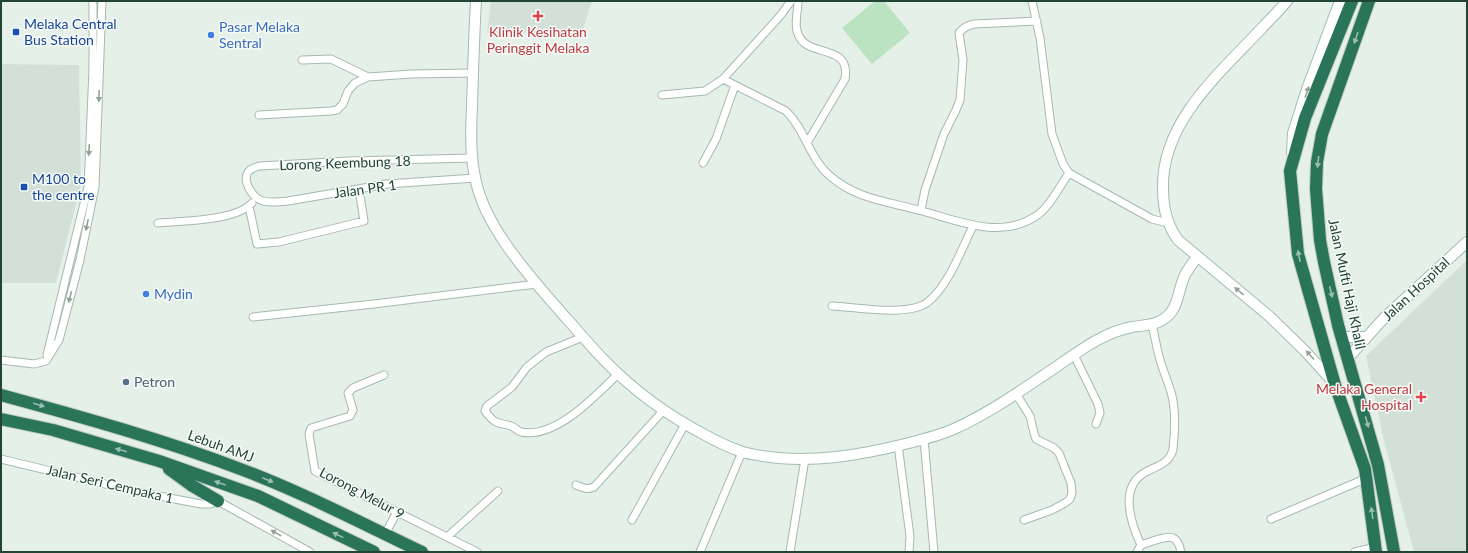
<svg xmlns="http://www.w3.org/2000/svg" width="1468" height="553" viewBox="0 0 1468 553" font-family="Lato,sans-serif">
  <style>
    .built { fill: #d3e0d8 }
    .green { fill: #bce3c1 }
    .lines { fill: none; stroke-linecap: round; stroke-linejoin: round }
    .street-casing { stroke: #a6b9b0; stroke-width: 9 }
    .secondary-casing { stroke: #a2bdb0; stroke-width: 12 }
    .highway-casing { stroke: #c1cbc7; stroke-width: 14 }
    .street { stroke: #fff; stroke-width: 7 }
    .secondary { stroke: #fff; stroke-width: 10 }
    .highway { stroke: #2a745a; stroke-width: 12 }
    .oneway { fill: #9abeb1 }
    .oneway2 { fill: #90a29a }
    .health-dot { fill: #e0444e; stroke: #f6fbf8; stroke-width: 1.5 }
    .transit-dot { fill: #1a4fb4; stroke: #f6fbf8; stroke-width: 1.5 }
    .shop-dot { fill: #3f7fe0; stroke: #f6fbf8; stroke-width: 1.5 }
    .service-dot { fill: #5c6f8a; stroke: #f6fbf8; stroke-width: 1.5 }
    .labels { text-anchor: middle; stroke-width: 3; stroke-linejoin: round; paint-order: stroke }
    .transit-label { font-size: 14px; fill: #164399; stroke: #f6fbf8; text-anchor: start }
    .shop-label { font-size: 14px; fill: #366cbe; stroke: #f6fbf8; text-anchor: start }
    .health-label { font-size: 14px; fill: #be3a42; stroke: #f6fbf8 }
    .street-label { font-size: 14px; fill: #214436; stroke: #f6fbf8 }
    .service-label { font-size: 14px; fill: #4e5e75; stroke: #f6fbf8; text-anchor: start }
  </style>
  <rect width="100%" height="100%" fill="#e5f0e9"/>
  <path class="built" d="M491,1h101l-10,31 -95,1z
    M1,64l78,1 2,120 -25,98h-55z
    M1467,260v292h-53l-31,-115 -17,-81z"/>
  <path class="green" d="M875,1h9l26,32 -38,31 -30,-36z"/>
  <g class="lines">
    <g class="street-casing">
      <path id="street" d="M798,1c0,11 -5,27 2,37 11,19 51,6 45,41l-38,64
        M1032,1l8,37 12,96 11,30 6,9 27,15 56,31 16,4
        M302,60l29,-1 37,18
        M723,79l63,32c19,18 23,47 44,65 28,24 57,25 92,35 37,10 78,29 114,5 13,-8 24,-30 33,-43
        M662,95l43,-4 18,-12 57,-63 11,-15
        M259,115l72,-4 6,-1 6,-6 5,-13 7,-8 13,-6 43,-3 62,-1
        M473,158l-124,3 -89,5c-4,1 -9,2 -12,6 -6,10 5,26 15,29 8,2 17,1 25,0l99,-17 88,-6
        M703,163l13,-24 19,-54
        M249,206l8,38 22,-2 85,-21 -5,-32
        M921,210l4,-20 19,-56 12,-24 4,-10 3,-40 -4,-27c5,-6 9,-8 15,-9l63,-3
        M158,223c24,-2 78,-2 94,-20
        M832,306c24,1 77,11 96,-4 21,-17 33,-52 45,-76
        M253,317l121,-13 163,-20
        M1152,324c3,13 5,27 9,39 3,10 7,19 10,29 5,17 4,39 2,57 -3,15 -17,17 -29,24 -25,15 -13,51 -3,72 7,-2 26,-10 32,-7 5,2 7,9 8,14
        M583,337l-37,15 -19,15 -15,20 -25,19 -2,5c3,4 7,9 11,11 4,2 10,2 15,4 4,1 6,5 10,6 35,7 74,-36 97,-58
        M47,355l41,-168 5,-118v-64l-1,-4
        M1074,355l24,49 2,9 -4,11
        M1,360l33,4 12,-3 13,-21 21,-80 15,-73 7,-186
        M384,375l-31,13 -5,5 5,17 -3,6 -39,12 -2,6 6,37 162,81
        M1016,394l14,22 4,17 2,6 18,9 5,5 12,30 1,10 -2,6 -5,4 -13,7 -28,10
        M924,439l10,113
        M898,445l12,91 -1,16
        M1,459l137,33 63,12h9l8,-3 92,51
        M576,485c7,3 11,5 18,2l69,-76
        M1271,519l96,-41
        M632,520l53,-96
        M385,534l12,-22
        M447,537l51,-46
        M700,552l42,-100
        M790,552l15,-93
        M1137,552l4,-7
        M1355,552l21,-5"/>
    </g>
    <g class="secondary-casing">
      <path id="secondary" d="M476,1c-2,35 -3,70 -4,105 -1,23 -2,48 3,71 9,51 58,103 92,142 12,13 24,28 37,41 29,30 63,55 101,75 11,6 23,12 35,16 7,3 14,3 22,5 49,8 99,-1 147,-13 16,-4 32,-8 47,-15 37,-17 70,-41 103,-63 23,-16 46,-33 73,-38 15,-2 30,-2 40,-16 7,-10 7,-24 13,-36 3,-6 8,-12 12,-18
        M1287,1c-8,10 -17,18 -25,27 -42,45 -101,94 -99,161 0,19 4,36 15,51l91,76 36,35 29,32
        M1292,153l1,-20 14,-44 33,-88
        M1342,337h24
        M1348,358l36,-40 83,-76"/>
    </g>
    <g class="highway-casing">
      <path id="highway" d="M1352,1l-47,117 -15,53 8,83 37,131 30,84 11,83
        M1369,1l-47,133 -5,28 -1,27 4,51 4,22 14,63 40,140 16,87
        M1,395c81,22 164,45 242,75 61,23 120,54 179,82
        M1,419l52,11 106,31 99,35 116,56
        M169,469l22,16 27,16"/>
    </g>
    <use href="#street" class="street"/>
    <use href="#secondary" class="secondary"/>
    <use href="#highway" class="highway"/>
  </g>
  <defs><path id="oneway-solid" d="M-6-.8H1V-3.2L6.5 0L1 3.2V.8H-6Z"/></defs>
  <g class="oneway">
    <use href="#oneway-solid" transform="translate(1356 38) rotate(109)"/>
    <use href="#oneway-solid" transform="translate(1318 162) rotate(97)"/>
    <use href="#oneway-solid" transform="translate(1299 256) rotate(-101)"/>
    <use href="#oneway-solid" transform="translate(1331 292) rotate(77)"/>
    <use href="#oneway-solid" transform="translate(39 405) rotate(16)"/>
    <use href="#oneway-solid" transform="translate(1367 422) rotate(75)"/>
    <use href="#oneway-solid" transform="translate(121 450) rotate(-164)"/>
    <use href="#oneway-solid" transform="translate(268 480) rotate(23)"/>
    <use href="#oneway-solid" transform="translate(220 483) rotate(-161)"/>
    <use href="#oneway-solid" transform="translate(1372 513) rotate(-98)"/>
    <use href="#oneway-solid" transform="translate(338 535) rotate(-154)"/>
  </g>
  <g class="oneway2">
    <use href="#oneway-solid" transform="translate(1307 92) rotate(-71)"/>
    <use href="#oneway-solid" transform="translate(99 96) rotate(92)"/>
    <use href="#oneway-solid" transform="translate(89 150) rotate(93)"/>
    <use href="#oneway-solid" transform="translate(87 225) rotate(102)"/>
    <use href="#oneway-solid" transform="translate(1239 291) rotate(-141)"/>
    <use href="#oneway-solid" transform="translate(70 297) rotate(104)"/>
    <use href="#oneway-solid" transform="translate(1310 355) rotate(-132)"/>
    <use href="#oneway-solid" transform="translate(276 533) rotate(-151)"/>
  </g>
  <g class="health-dot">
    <path d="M536 10h4v4h4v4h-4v4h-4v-4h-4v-4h4z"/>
    <path d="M1419 391h4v4h4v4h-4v4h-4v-4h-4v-4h4z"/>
  </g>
  <g class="transit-dot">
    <rect x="12" y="28" width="8" height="8" rx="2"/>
    <rect x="20" y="183" width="8" height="8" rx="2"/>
  </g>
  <g class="shop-dot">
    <circle cx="211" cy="35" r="4"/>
    <circle cx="146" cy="294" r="4"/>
  </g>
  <circle class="service-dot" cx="126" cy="382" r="4"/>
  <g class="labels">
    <g class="transit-label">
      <text x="24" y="29">Melaka Central<tspan x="24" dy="16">Bus Station</tspan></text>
      <text x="32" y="184">M100 to<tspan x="32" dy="16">the centre</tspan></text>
    </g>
    <g class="shop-label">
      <text x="219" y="32">Pasar Melaka<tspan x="219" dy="16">Sentral</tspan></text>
      <text x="154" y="299">Mydin</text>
    </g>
    <g class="health-label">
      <text x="538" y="37">Klinik Kesihatan<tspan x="538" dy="16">Peringgit Melaka</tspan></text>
      <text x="1412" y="394" text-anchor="end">Melaka General<tspan x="1412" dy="16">Hospital</tspan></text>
    </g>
    <g class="street-label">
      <text transform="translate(345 163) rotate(-2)" y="5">Lorong Keembung 18</text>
      <text transform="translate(365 189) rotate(-8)" y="5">Jalan PR 1</text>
      <text transform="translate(1347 284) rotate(78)" y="5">Jalan Mufti Haji Khalil</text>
      <text transform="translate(1416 289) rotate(-43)" y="5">Jalan Hospital</text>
      <text transform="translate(221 446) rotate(20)" y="5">Lebuh AMJ</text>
      <text transform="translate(110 484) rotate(13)" y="5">Jalan Seri Cempaka 1</text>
      <text transform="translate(362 493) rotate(28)" y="5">Lorong Melur 9</text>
    </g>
    <g class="service-label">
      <text x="134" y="387">Petron</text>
    </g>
  </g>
  <rect width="1468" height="553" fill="none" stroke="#214436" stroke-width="4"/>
</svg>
